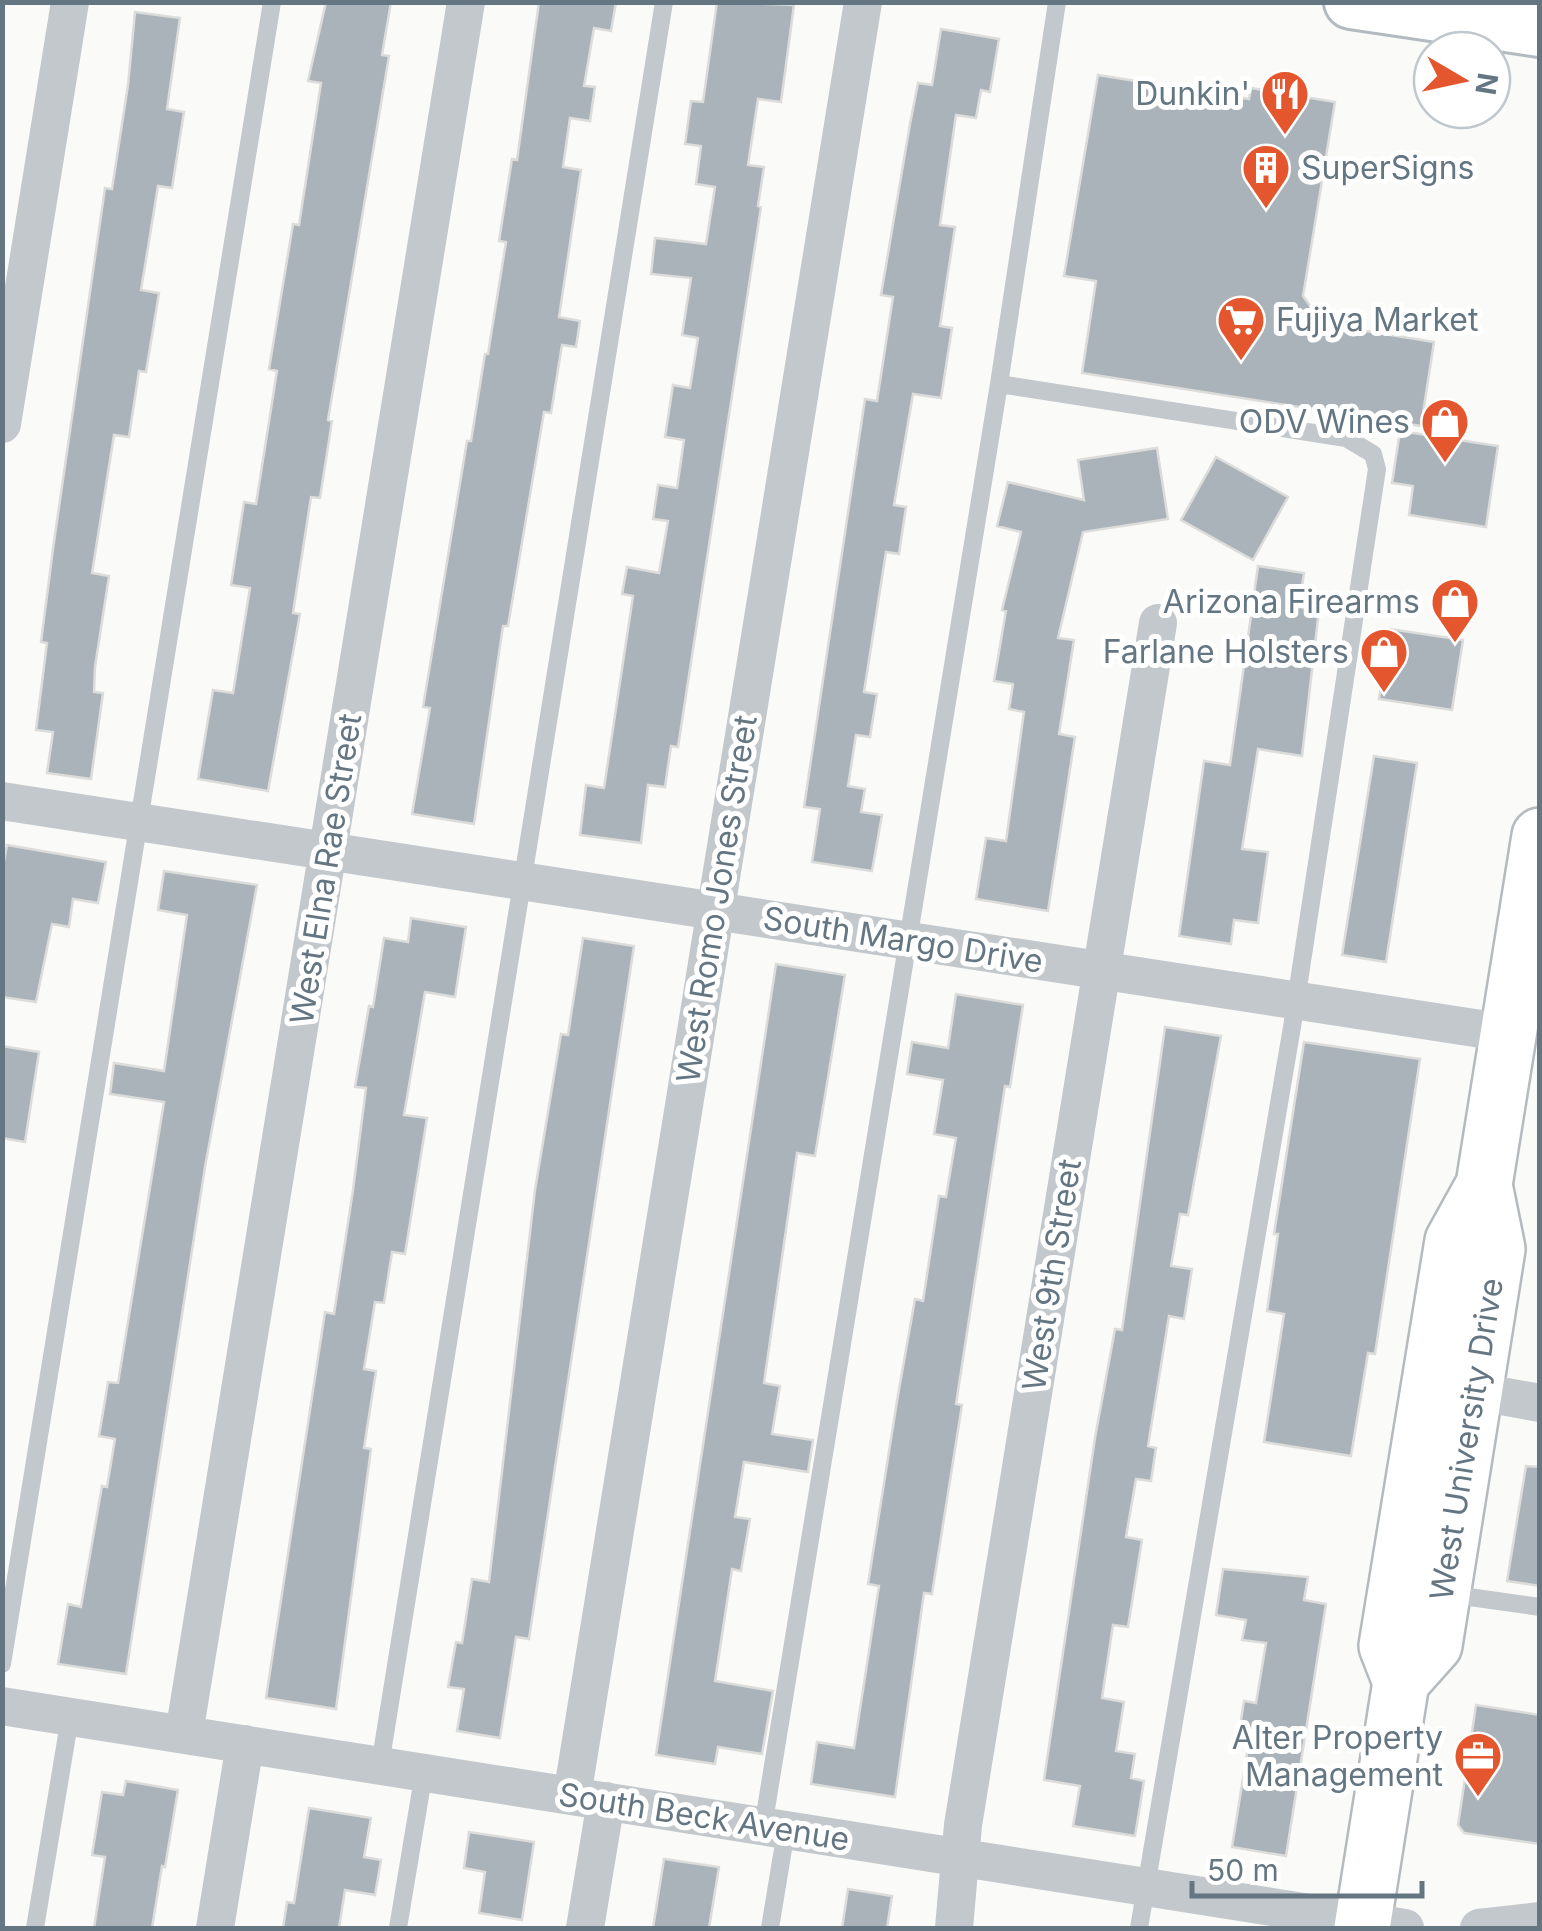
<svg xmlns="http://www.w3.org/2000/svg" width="1542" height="1931" viewBox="0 0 1542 1931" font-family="Inter,sans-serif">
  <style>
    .building { fill: #aab3b9; stroke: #dcdcda; stroke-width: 2.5 }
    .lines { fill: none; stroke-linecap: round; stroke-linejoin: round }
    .secondary-casing { stroke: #b3babf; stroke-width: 58 }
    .primary-casing { stroke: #b5babe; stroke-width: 60 }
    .service { stroke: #c3c8cc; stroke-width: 18 }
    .minor { stroke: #c3c8cc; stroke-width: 38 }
    .secondary { stroke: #fff; stroke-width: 52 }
    .primary { stroke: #fff; stroke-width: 55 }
    .labels { text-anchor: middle; stroke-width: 10; stroke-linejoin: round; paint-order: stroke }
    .poi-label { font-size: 32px; fill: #657683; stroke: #fff; text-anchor: end }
    .street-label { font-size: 32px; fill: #657683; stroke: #fff }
  </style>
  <rect width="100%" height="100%" fill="#fafaf8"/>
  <path class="building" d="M326,2h65l-9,53 7,1 -61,364 4,1 -12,77 -9,-1 -18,116 7,1 -32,177 -70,-12 15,-89 20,3 17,-105 -19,-3 13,-83 12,2 21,-133 -8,-2 24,-145 6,1 22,-142 -13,-2z
    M539,2h77l-5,29 -17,-3 -10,58 11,1 -5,34 -20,-3 -7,49 18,3 -22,147 21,4 -4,26 -14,-2 -11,68 -7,-1 -36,214h-5l-29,198 -62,-10 18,-106 -7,-1 44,-266h4l14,-87h3l18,-112 -7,-1 13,-82 5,1z
    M717,2l77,3 -13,97 -23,-3 -10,66 16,2 -6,39 3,1 -83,540 -7,-1 -6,41 -17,-2 -7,58 -61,-8 6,-50 18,3 29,-192 -11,-2 5,-27 32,6 9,-52 -15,-2 5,-34 19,3 7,-48 -19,-3 8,-52 17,3 8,-50 -16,-3 9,-57 -40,-4 4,-36 51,6 9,-57 -19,-3 5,-38 -16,-2 6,-43 12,1z
    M135,12l45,6 -13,91 17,3 -12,76 -14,-2 -17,104 18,3 -13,79 -7,-1 -10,66 -15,-2 -22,138 17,3 -14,91 -1,25 9,1 -12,86 -44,-6 6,-41 -17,-2 11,-87 -6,-1 12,-93 52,-361 7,1 16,-104z
    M941,29l58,10 -9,53 -9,-2 -5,28 -20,-3 -16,110 15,2 -15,99 12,2 -11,70 -28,-4 -19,111 12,2 -7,47 -13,-2 -22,140 13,2 -7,43 -14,-2 -8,51 17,3 -4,23 21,3 -10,56 -60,-9 8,-53 -16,-2 61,-408 12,2 16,-104 -12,-2 29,-171 8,-41 14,2z
    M1098,75l151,24 2,-11 84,14 -32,194 20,28 111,18 -13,84 -339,-53 14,-92 -32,-5z
    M1400,431l98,15 -12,81 -77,-12 4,-29 -21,-3z
    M1157,448l11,71 -85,13 -25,106 16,2 -15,94 16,3 -27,174 -72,-12 10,-61 20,3 18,-129 -15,-3 4,-25 -19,-3 12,-70 -4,-1 19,-78 -24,-6 11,-44 76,18 -6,-40z
    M1216,457l72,40 -35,63 -72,-40z
    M1258,566l46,7 -5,34 20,3 -17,146 -44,-7 -16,100 26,3 -10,71 -24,-3 -3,24 -52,-8 25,-175 26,4z
    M1390,629l73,11 -11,70 -73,-11z
    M1374,756l43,7 -31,199 -44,-7z
    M7,845l99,17 -8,41 -25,-4 -4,28 -17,-3 -16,78 -34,-5v-126z
    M164,871l93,14 -52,282 -79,507 -68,-10 10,-60 13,3 21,-121 5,1 8,-48 -16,-3 9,-54 10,1 46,-281 -54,-8 4,-31 50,8 23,-156 -29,-5z
    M411,918l55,9 -11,70 -30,-5 -21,123 23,3 -22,136 -13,-2 -8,51 -9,-1 -11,67 12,2 -12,77 7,1 -35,260 -70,-11 59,-386 9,2 19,-124 13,-102 -11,-1 14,-81 4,1 11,-69 24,4z
    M583,938l51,8 -105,693 -13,-2 -16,101 -43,-7 7,-42 -16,-2 8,-45 6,1 10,-64 17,3 46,-392 26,-156 7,1z
    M776,964l69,11 -30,181 -18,-3 -33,230 16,3 -8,48 41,6 -5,32 -64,-10 -9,55 15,2 -9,52 -9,-2 -17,112 58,10 -11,63 -44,-7 -3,17 -59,-9z
    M956,994l67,11 -13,82 -5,-1 -49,318 6,1 -30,189 -8,-1 -29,204 -84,-13 6,-42 37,6 25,-162 -11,-2 30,-189 17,-96 8,2 16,-105 7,1 10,-59 -22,-4 9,-54 -36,-6 5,-32 36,6z
    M1165,1027l56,9 -33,179 -8,-1 -9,52 21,3 -8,50 -15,-3 -21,130 8,2 -5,33 -15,-2 -10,58 16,3 -14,87 -15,-2 -11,73 22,4 -8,49 19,3 -4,24 13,3 -9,55 -62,-10 7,-40 -36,-6 51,-342 20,-109 7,1z
    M1304,1042l116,17 -45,295 -7,-1 -17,103 -87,-14 20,-128 -17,-3 11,-77h-4z
    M2,1046l37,6 -14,90 -23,-4z
    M1526,1466l14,1v119l-33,-5z
    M1223,1569l85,8 -4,23 22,4 -40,252 -54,-9 19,-119 -11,-2 4,-25 12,2 10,-60 -24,-3 4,-20 -30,-5z
    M1476,1705l64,10v129l-76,-11 -6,-8z
    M126,1781l52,9 -13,77 -3,-1 -10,62h-58l11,-71 -13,-2 10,-63 21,3z
    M309,1808l62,10 -7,39 17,3 -6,35 -30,-5 -6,38h-56l4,-26 7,1z
    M469,1832l65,10 -12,78 -43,-7 6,-41 -21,-4z
    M664,1859l55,8 -10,61h-56z
    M848,1889l44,7 -5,32h-45z"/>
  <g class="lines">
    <g class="secondary-casing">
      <path id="secondary" d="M1351,2l189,28"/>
    </g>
    <g class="primary-casing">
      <g id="primary">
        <path id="s1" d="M1401,1682l33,-37 63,-396 -13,-64"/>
        <path d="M1362,1928l39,-246 -14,-36 66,-405 31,-56 56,-349"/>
      </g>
    </g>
    <path class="service" d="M999,384l347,54 27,16 4,15 -85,558 -153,901
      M1448,1594l92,13
      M2,1664l270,-1662
      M380,1765l284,-1763
      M763,1827l236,-1443 58,-382
      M35,1928l35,-211
      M398,1928l26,-156
      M770,1928l16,-97"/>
    <path class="minor" d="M2,424l68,-422
      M2,801l1505,232
      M1474,1391l66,12
      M2,1706l1403,222
      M184,1734l282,-1732
      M572,1796l291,-1794
      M215,1928l30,-184
      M585,1928l21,-127
      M954,1928l9,-103 195,-1202
      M1479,1928l61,-7"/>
    <use href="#secondary" class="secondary"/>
    <use href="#primary" class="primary"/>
  </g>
  <defs>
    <g id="restaurant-pin" transform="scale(2.5)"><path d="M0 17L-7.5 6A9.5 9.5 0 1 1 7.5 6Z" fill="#e4572e" stroke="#fff"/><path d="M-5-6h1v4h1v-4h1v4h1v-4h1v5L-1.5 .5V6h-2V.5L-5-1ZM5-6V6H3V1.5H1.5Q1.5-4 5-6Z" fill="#fff"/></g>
    <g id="building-pin" transform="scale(2.5)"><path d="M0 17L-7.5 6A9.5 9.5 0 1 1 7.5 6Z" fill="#e4572e" stroke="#fff"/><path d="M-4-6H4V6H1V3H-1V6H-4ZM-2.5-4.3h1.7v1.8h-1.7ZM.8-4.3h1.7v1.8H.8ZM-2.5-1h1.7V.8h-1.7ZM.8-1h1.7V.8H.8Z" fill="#fff"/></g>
    <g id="supermarket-pin" transform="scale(2.5)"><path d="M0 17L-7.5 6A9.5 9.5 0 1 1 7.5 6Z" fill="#e4572e" stroke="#fff"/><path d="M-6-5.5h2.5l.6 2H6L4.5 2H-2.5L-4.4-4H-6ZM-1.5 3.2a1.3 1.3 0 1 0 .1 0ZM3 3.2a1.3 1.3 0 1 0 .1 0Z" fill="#fff"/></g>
    <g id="shop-pin" transform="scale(2.5)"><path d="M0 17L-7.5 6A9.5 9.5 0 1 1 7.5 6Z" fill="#e4572e" stroke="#fff"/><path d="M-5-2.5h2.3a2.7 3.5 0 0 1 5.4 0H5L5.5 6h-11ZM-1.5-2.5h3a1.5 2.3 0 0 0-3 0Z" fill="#fff"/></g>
    <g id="office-pin" transform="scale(2.5)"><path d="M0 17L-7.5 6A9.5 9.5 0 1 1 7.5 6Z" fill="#e4572e" stroke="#fff"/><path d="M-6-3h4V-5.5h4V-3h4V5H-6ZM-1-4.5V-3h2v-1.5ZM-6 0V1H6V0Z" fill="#fff"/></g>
  </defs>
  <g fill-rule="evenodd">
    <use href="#restaurant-pin" x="1285" y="94"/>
    <use href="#building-pin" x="1266" y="168"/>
    <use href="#supermarket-pin" x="1241" y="320"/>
    <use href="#shop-pin" x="1445" y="422"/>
    <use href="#shop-pin" x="1455" y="602"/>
    <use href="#shop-pin" x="1384" y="652"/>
    <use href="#office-pin" x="1478" y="1756"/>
  </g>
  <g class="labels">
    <g class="poi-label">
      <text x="1250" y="105">Dunkin'</text>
      <text x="1301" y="179" text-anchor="start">SuperSigns</text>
      <text x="1276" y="331" text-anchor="start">Fujiya Market</text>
      <text x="1410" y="433">ODV Wines</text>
      <text x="1420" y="613">Arizona Firearms</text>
      <text x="1349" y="663">Farlane Holsters</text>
      <text x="1443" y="1749">Alter Property<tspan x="1443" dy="37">Management</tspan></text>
    </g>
    <g class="street-label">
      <text transform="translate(326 869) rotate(-81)" y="11">West Elna Rae Street</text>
      <text transform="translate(717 899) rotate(-81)" y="11">West Romo Jones Street</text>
      <text transform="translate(903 940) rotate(9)" y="11">South Margo Drive</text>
      <text transform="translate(1052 1275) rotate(-81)" y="11">West 9th Street</text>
      <text dy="11" stroke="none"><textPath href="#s1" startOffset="258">West University Drive</textPath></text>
      <text transform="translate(704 1817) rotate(9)" y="11">South Beck Avenue</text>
    </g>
  </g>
  <rect width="1542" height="1931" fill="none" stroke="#657683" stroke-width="10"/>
  <g transform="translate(1462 80) rotate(99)"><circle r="48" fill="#ffffff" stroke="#c1c8cd" stroke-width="2.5"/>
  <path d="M0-8L18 38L0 25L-18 38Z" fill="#e4572e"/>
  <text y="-15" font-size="28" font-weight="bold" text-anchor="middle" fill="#657683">N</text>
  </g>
  <path d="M1192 1881v15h230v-15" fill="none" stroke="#657683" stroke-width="5"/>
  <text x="1207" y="1881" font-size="30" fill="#657683" stroke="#ffffff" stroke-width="8" paint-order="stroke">50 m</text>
</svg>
